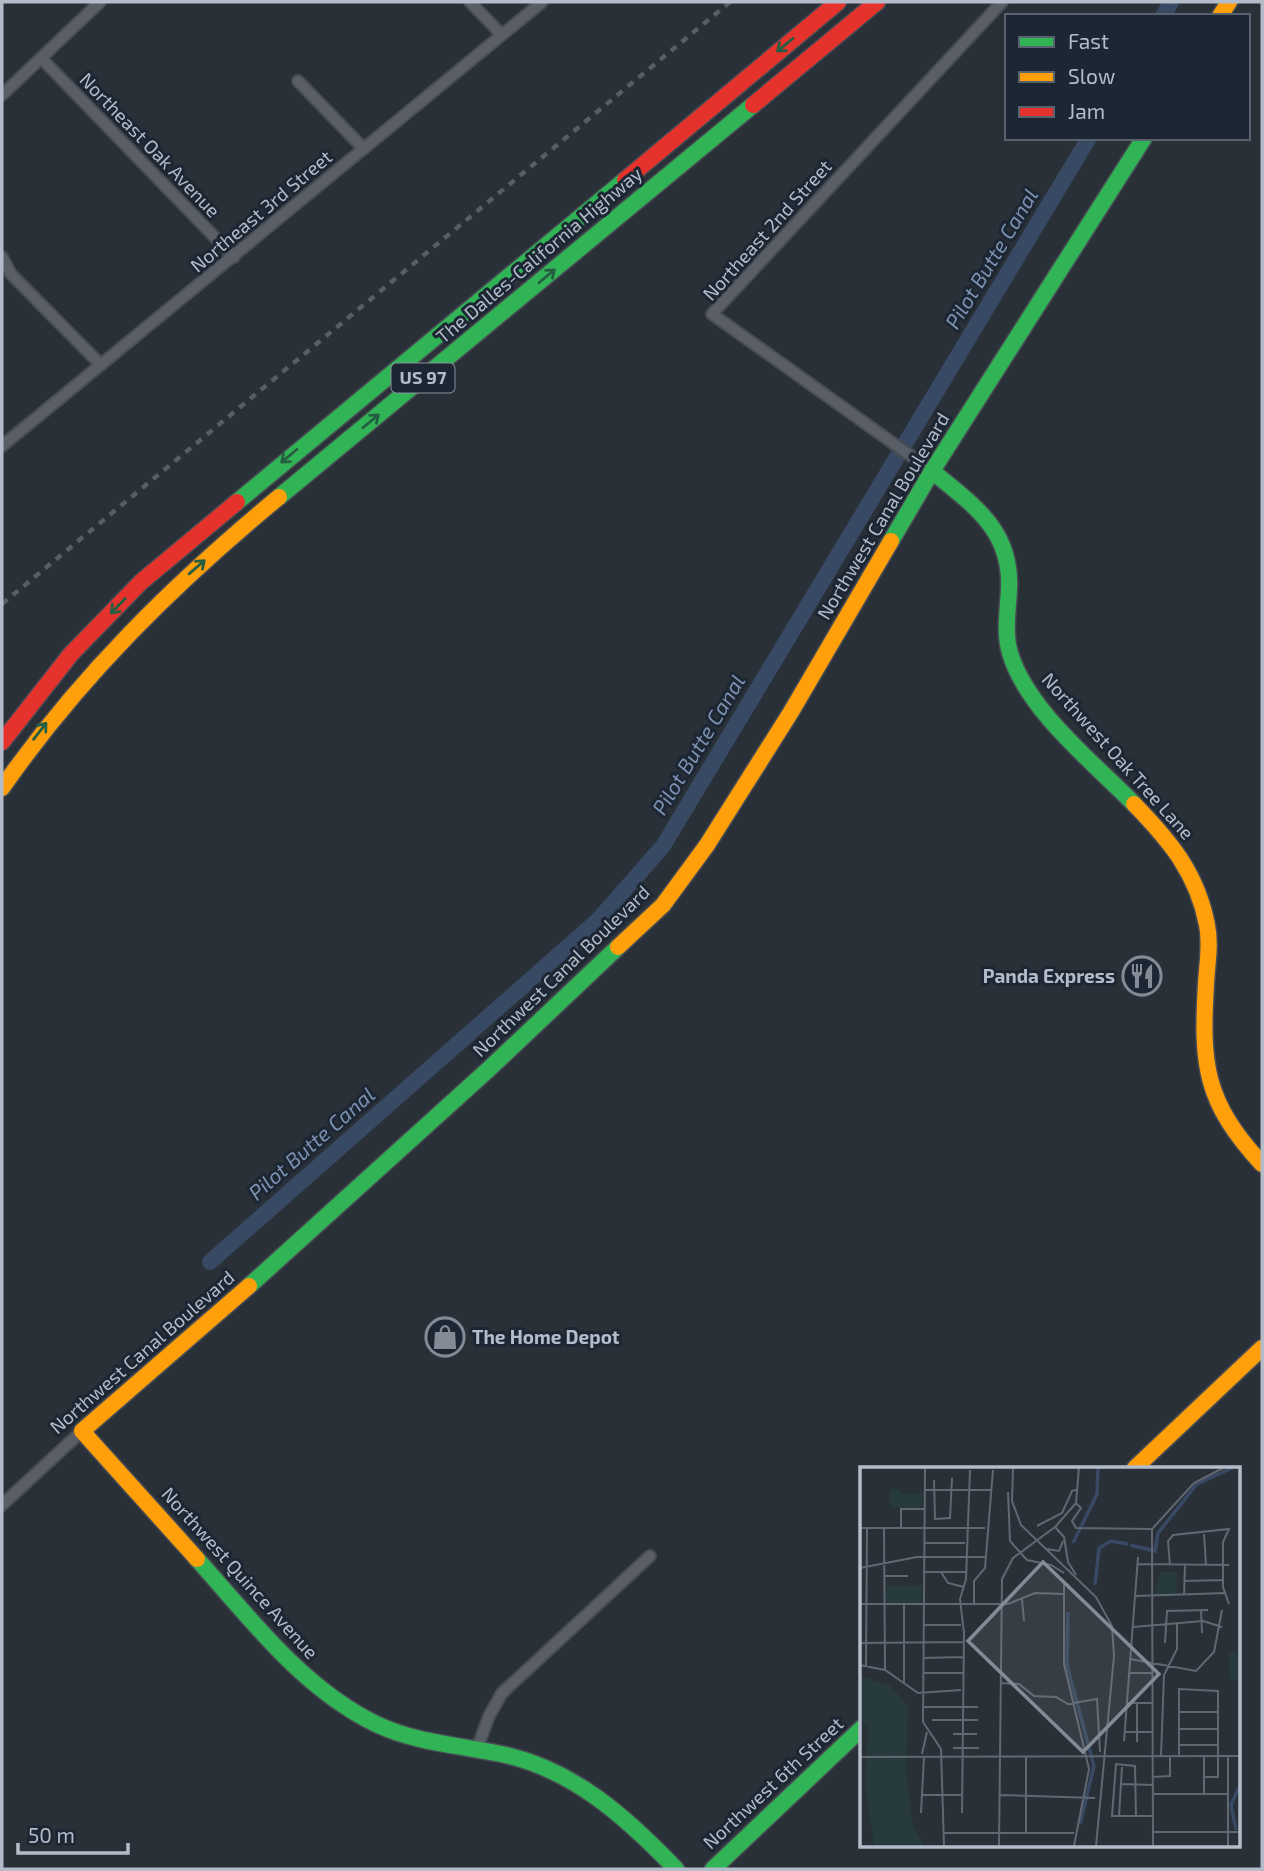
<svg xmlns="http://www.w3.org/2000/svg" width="1264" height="1871" viewBox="0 0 1264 1871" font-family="'Exo 2',sans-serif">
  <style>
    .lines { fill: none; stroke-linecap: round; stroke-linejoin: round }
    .canal { stroke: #384963; stroke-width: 16 }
    .street-casing { stroke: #484c53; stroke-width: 14 }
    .fast-casing { stroke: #484c53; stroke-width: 19 }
    .slow-casing { stroke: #484c53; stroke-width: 19 }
    .jam-casing { stroke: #484c53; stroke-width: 19 }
    .street { stroke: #5a5e66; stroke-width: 10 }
    .fast { stroke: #30b455; stroke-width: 16 }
    .slow { stroke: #ff9f0a; stroke-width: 16 }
    .jam { stroke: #e5322d; stroke-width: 16 }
    .rail { stroke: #595d64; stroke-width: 4.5; stroke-dasharray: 7 7; stroke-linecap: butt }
    .oneway { stroke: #255f41 }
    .labels { text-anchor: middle; stroke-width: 6; stroke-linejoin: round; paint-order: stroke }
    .shield { fill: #1d2633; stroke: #878f9c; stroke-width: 2 }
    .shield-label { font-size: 18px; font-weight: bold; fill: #b4bcc9 }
    .street-label { font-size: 19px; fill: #b4bcc9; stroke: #1d2633 }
    .poi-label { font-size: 19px; font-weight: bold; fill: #b4bcc9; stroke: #1d2633; text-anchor: end }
    .water-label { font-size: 21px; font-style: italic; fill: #7c92b1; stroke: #1d2633 }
    .inset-river { fill: none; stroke: #384963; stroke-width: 3.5 }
    .inset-road { fill: none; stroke: #616872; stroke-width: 2 }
    .view { fill: #848b96; fill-opacity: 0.15; stroke: #848b96; stroke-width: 3.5 }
    .inset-edge { fill: none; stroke: #b4bcc9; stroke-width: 3.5 }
  </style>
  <rect width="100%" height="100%" fill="#2a3038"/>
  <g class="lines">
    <path class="canal" d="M1163,16l8,-14
      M210,1262l388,-342 65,-74 426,-708"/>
    <g class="street-casing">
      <path id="street" d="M470,2l32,33
        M41,58l193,199
        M298,81l66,68
        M2,95l98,-93
        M2,257l9,17 90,91
        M2,446l540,-444
        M932,471l-220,-157 290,-312
        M2,1505l80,-74
        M477,1749l12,-33 13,-23 148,-137"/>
    </g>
    <g class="fast-casing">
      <path id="fast" d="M932,471c41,34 80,59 77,118 -1,21 -5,44 1,64 17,57 83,109 124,151
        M279,497l474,-392
        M237,502l388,-322
        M891,541l41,-70 212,-333
        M249,1286l241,-218 128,-121
        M197,1559c54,60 105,129 179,165 40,19 83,21 125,30 72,15 125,63 175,115
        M713,1869l149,-141"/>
    </g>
    <g class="slow-casing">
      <path id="slow" d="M1220,16l9,-14
        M2,788c78,-112 173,-205 277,-291
        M1134,804c36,37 63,69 73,121 4,20 0,39 -1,59 -5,82 -1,118 56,180
        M618,947l45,-42 44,-60 84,-133 100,-171
        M1135,1468l127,-120
        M197,1559l-115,-128 167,-145"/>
    </g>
    <g class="jam-casing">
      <path id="jam" d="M753,105l124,-103
        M625,180l213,-178
        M2,742l69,-88 70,-72 96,-80"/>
    </g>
    <use href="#street" class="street"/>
    <use href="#fast" class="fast"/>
    <use href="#slow" class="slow"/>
    <use href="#jam" class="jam"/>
    <path class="rail" d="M2,604l728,-602"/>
  </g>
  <defs><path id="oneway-shaft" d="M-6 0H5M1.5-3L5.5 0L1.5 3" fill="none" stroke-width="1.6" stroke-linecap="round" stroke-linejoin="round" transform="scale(1.75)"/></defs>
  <g class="oneway">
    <use href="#oneway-shaft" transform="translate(785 45) rotate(140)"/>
    <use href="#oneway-shaft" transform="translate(547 276) rotate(-40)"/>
    <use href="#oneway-shaft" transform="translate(371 421) rotate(-40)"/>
    <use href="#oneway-shaft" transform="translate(289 456) rotate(140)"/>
    <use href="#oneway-shaft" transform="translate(197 567) rotate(-41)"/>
    <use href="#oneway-shaft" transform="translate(118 606) rotate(134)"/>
    <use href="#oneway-shaft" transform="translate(40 731) rotate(-52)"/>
  </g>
  <defs>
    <g id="restaurant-ring" transform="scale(2.0125)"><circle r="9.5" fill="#1d2633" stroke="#848b96" stroke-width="1.5"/><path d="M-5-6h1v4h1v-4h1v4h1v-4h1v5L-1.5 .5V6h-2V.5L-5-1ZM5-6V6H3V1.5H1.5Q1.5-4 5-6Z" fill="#848b96"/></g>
    <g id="shop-ring" transform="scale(2.0125)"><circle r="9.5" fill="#1d2633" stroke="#848b96" stroke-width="1.5"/><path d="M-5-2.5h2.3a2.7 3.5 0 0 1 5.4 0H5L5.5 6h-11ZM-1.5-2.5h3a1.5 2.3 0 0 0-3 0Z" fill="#848b96"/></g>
  </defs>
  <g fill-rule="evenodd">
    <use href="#restaurant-ring" x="1142" y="976"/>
    <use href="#shop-ring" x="445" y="1337"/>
  </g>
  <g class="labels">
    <rect class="shield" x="391.5" y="363.5" width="63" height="29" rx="5"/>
    <g class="shield-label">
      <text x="423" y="384">US 97</text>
    </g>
    <g class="street-label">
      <text transform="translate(150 145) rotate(46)" y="7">Northeast Oak Avenue</text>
      <text transform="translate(261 211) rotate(-40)" y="7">Northeast 3rd Street</text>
      <text transform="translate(767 230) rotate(-48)" y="7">Northeast 2nd Street</text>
      <text transform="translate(539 255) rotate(-40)" y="7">The Dalles-California Highway</text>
      <text transform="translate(883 516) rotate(-59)" y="7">Northwest Canal Boulevard</text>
      <text transform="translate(1118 756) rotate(48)" y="7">Northwest Oak Tree Lane</text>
      <text transform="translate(561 971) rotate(-44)" y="7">Northwest Canal Boulevard</text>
      <text transform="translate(142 1352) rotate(-41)" y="7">Northwest Canal Boulevard</text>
      <text transform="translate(240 1573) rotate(48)" y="7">Northwest Quince Avenue</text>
      <text transform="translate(773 1783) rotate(-43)" y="7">Northwest 6th Street</text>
    </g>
    <g class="poi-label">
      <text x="1115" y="983">Panda Express</text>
      <text x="472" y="1344" text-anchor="start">The Home Depot</text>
    </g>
    <g class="water-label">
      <text transform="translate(992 259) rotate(-59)" y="7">Pilot Butte Canal</text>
      <text transform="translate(699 745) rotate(-59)" y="7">Pilot Butte Canal</text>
      <text transform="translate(312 1144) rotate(-41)" y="7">Pilot Butte Canal</text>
    </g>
  </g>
  <g transform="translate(860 1467)">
    <rect width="380" height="380" fill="#2a3038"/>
    <path d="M300,105h17v23h-22zM62,118v18h-36v-17zM380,167v46h-10l-1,-27h10zM0,209l31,10 17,20 -2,66 7,53 11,21h-50l-9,-61 3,-56 -8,-10z" fill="#273a3e"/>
    <path d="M30,22h11v5h21v13h-32z" fill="#273a3e"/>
    <path class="inset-river" d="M213,76l24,-49 1,-27M270,78l25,6 3,-18 39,-49 37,-17M235,118l4,-37 12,-7 17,3M208,145l-1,53 27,101 -14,58M376,363l-5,-25 9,-20"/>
    <path class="inset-road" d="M65,0l-2,255 18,27 3,97M153,0l-1,34 9,24 75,72 16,29 2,30 -18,190M74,13l1,39 15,-1 2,-40M65,23h67M148,25l2,49 17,19 24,5 13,8M216,36l5,5 -9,13 4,7 76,1 42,-46 31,-16M177,59l25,-13 10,-22 6,-2M195,60l21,-24 3,-36M195,60l9,10 4,25 8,13M0,61h125M24,61l1,142M41,61v-19h23M292,62l1,317M344,67l2,31M64,76h41M187,82l12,2 4,-10M278,97l91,1M310,98l-2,-24 5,-6 56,-6 -6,13v45l6,17M0,101l57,-11h68M63,105h43M81,105l7,11 16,4M25,109h23M204,114v83l25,105 -15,77M325,114l38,-1M275,129l91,-3M324,129l1,-31M162,132l2,22M0,137h148l27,-11 30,1M114,138v-24l11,-13 8,-98M341,143l1,23M63,158h38M273,160l70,-6 19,6M0,176l104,-1M305,176l2,-32 41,-1M63,191l40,-1M270,192l66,12 18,-19 8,-42M0,198l25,5 33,23 43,-3M6,199l1,-138M63,206h40M269,206h24M44,216v-78M140,216l19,1 15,12 22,1 12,7 29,-5 3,53M267,236h26M63,240h55M319,245h39M72,253h46M319,262h39M265,265h27M93,267h24M264,274l14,-184M277,275v-39M319,278h39M93,281h26M62,287l5,-22M301,289l3,-81 13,-26v-25M319,289v-67l39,2v86h-15M368,289v90M0,290l380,-1M166,290v76M292,310l18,-1v-20M261,317l32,1M344,326v-37M293,327h75M61,328h40M139,328l96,3M61,346l3,-56M102,346l2,-180 -4,-34 6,-20 4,-109M259,349l3,-49M276,349l-1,-50 -19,-2 -4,52h41M293,365h87M83,366h131M139,379l3,-267 11,-21 42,-31"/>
    <path class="view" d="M183,95l116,112 -76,78 -115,-111z"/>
    <rect width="380" height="380" class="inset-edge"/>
  </g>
  <rect width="1264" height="1871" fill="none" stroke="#b4bcc9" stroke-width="7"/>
  <rect x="1005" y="14" width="245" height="126" fill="#1d2633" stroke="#59626f" stroke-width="2"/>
  <rect x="1019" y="37" width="35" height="10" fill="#30b455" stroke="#59626f" stroke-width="2"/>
  <text x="1068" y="49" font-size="21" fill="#b4bcc9">Fast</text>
  <rect x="1019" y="72" width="35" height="10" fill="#ff9f0a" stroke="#59626f" stroke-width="2"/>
  <text x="1068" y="84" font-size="21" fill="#b4bcc9">Slow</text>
  <rect x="1019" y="107" width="35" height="10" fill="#e5322d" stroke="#59626f" stroke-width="2"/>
  <text x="1068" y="119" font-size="21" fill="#b4bcc9">Jam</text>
  <path d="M18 1843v10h110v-10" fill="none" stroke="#b4bcc9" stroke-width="3.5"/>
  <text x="28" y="1843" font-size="21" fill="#b4bcc9" stroke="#1d2633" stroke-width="5" paint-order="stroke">50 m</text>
</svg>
